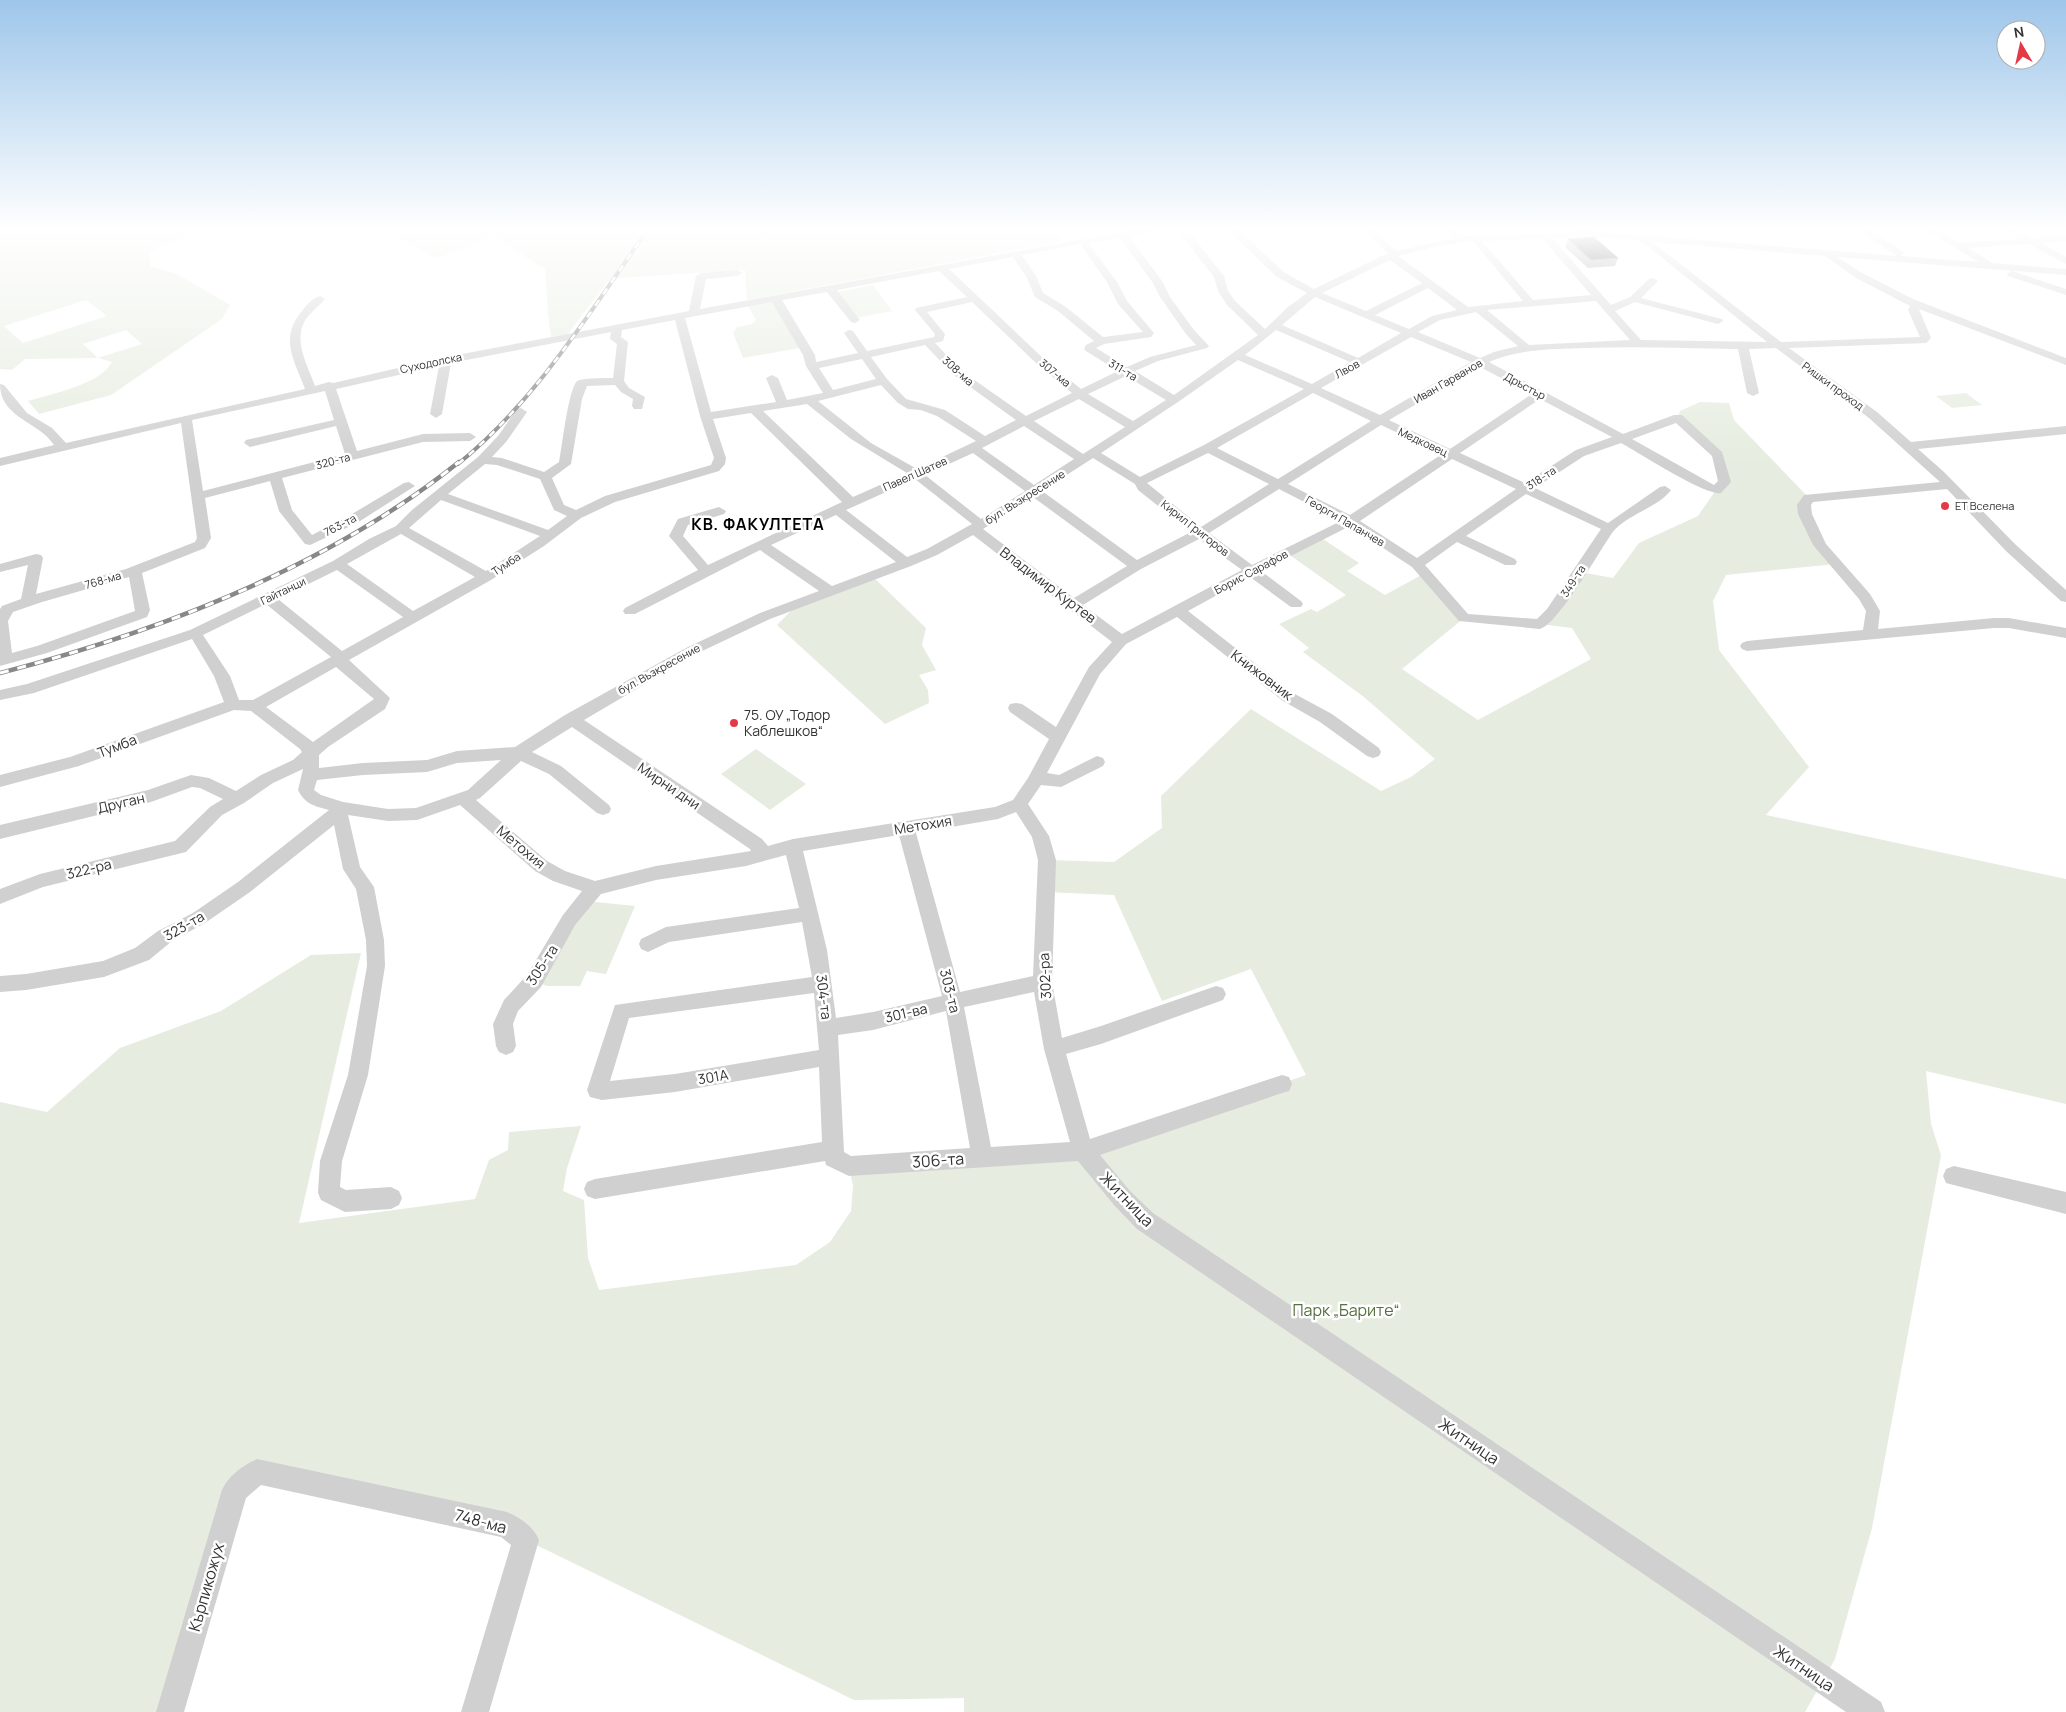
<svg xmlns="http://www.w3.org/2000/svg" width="2066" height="1712" viewBox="0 0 2066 1712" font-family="Manrope,sans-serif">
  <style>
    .green { fill: #e6ecdf; fill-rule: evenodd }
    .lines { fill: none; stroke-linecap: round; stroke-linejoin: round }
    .minor { fill: #d0d0d0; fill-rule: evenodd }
    .rail-far1-casing { stroke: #888; stroke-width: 4 }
    .rail-casing { stroke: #888; stroke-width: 4.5 }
    .rail-far1 { stroke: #fff; stroke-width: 2.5; stroke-dasharray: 7; stroke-linecap: butt }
    .rail { stroke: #fff; stroke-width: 3; stroke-dasharray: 9; stroke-linecap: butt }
    .wall { fill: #8c8c8c }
    .building { fill: #1a1a1a; stroke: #5f5f5f }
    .poi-dot { fill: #e63946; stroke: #fff; stroke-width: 2 }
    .labels { text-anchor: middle; stroke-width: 5; stroke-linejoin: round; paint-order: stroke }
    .far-street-label { font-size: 11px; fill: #333; stroke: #fff }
    .far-poi-label { font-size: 11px; fill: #333; stroke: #fff; text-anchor: start }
    .street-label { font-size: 14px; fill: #333; stroke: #fff }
    .poi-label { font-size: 14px; fill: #333; stroke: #fff; text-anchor: start }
    .far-district-label { font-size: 16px; font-weight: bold; letter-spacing: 1px; fill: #000; stroke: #fff }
    .near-street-label { font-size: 16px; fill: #333; stroke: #fff }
    .near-park-label { font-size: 16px; fill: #56703f; stroke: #fff }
  </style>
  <rect width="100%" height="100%" fill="#fff"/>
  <path class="green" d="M0,228h272l-71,5 -51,18v15l27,8 53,31 -8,14 -111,76 -72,19 -11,-13c23,-7 73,-17 84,-39l-14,-4 -73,1 -13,11 -12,-1zM86,300l21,16 -84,27 -19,-17zM126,330l16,14 -44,14 -15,-14z
    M284,228h71l-42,8 -19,-1z
    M378,228h679l7,13 -317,59 -2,-30 -127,8 -2,3 -9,1 -39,52 -17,3 -3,-23 -3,-45 -51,-32 -58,21z
    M873,285l19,26 -36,7 -18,-26z
    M775,298l30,49 -62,11 -10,-25 4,-6 15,-3 4,-4 -9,-16z
    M1966,393l16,12 -30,3 -16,-12z
    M1700,402l29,1 5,17 75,78 -5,7 32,59 -110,11 -13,26 6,49 90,117 -43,48 300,64v225l-140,-33 5,53 10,31 -69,373 -37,131 -30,53h-841v-14l-110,2 -328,-160 -269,-68 -22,18 -65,222h-170v-610l47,10 73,-64 101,-37 90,-56 50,-2 -62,270 176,-24 14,-39 19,-10 1,-18 72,-6 -14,42 -4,23 21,9 4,58 11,32 197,-25 34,-23 21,-31 2,-25 -4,-20 234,-15 223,-76 -55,-106 -89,32 -48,-106 -68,-3 1,-32 67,2 48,-34 -1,-32 90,-87 130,82 30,-14 24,-18 -71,-62 -61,-45 6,-4 -30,-24 32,-15 6,3 29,-17 -59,-42 33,-16 39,26 -12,8 38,24 40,-22 39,45 -62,51 76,51 113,-61 -19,-31 -32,-4 40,-52 33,6 26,-35 59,-27 18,-26 9,-8 -7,-27 -40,-37 2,-7z
    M872,576l54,52 -4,17 14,25 -17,5 9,15 1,13 -44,21 -108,-99 23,-23z
    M756,749l50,35 -36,26 -49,-36z
    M585,901l50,5 -29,68 -19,-3 -7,15h-33l-13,-5z"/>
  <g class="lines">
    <path class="minor" d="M1145,228h21l-5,3 -32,5 33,45 8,16 24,33 15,16 -2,2 -49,13 -23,10 39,24 84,-60 -31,-30 -9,-14 -4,-14 -38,-49h10l38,48 4,15 7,10 30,28 23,-22 19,-14 -30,-16 -51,-49h10l49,45 29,16 74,-36 -28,-25h10l27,23 57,-13 -15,-10h11l15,8 98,-3 16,-3 318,26 -42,-28h11l36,23 2,2 -4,3 78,6 -55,-34h11l26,15 60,-4 -17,-11h11l18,10 34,-3v6l-25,2 25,14v7l-37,-20 -60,4 23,15 74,6v6l-229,-18 27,17 49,25 153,59v7l-147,-56 12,29 -5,5 -137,5 88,64 34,30 155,-16v8l-148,15 26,23 72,73 50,45v12l-5,-1 -55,-50 -59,-62 -134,13 -2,3 1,9 14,30 44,50 10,17 -2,18 116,-11h15l57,10v10l-57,-10h-15l-247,23 -5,-2 -2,-3 2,-3 5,-2 116,-11 3,-19 -7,-12 -46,-54 -15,-31 -1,-9 7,-10 136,-13 -71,-64 -93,-70 -27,1 10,44 -6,3 -6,-3 -9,-44c-52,-1 -103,-3 -154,-1 -32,1 -66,1 -95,14l134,72 51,-19h8l40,37 9,30 -10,11c-16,3 -83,-41 -100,-50l-37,13 -49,32 73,35 52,-36 5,-1 6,4c-13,18 -46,25 -59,43 -13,19 -54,91 -72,96l-81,-8 -47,-54 -62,-41 -89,45 40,30 2,3 -2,3h-10l-41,-30 -62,34 105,82 39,21 47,34 2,4 -2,4 -6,2 -6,-2 -47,-34 -37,-21 -106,-84 -51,27 -26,30 -53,99 12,2 38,-19 6,2 2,4 -2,4 -42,21 -20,-2 -13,19 21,32 7,24 -4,122 10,56 39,-12 115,-40 7,2 3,6 -3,6 -122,44 -35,10 24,85 192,-64 7,2 3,7 -3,7 -7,2 -182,62 30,36 23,22 728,489 4,10h-39l-709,-483 -23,-24 -36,-44 -229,15 -23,-11 -1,-4 -230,38 -8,-3 -3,-7 3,-7 8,-3 227,-37 -3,-75 -144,25 -73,8 -12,-3 -3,-7 28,-85 197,-28 -10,-55 -133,20 -21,10 -7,-3 -2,-5 2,-5 25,-12 133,-19 -13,-53 -40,11 -90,14 -55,14 -26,31 -34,62 -23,24 -5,13 3,22 -3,6 -7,3 -7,-3 -3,-6 -3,-22 11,-24 23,-25 36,-60 19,-24 -29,-10 -18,-10 -75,-66 -43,15 -29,1 -40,-6 12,52 14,20 10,53 1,26 -17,109 -26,86 -2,26 6,3 45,-3 8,4 3,7 -3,7 -8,4 -46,3 -24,-12 -3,-7 2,-32 28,-86 19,-109 -1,-26 -10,-51 -13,-20 -9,-44 -84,67 -45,31 -33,18 -23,19 -45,17 -78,13 -26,2v-16l26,-2 77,-13 32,-13 23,-17 35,-18 45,-31 91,-72c-15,-4 -24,-6 -31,-20l5,-21 -30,14 -29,20 -22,12 -36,37 -143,35 -43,17v-15l40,-15 135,-33 35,-34 13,-8 -23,-11 -8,-1 -41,15 -151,37v-14l148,-35 43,-15 18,3 27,13 25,-16 32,-15 9,-8 -2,-3 -49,-38 -17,-1 -155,56 -79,21v-12l70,-18 154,-55 -10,-26 -22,-37 -158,54 -34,7v-10l27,-6 163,-54 143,-69 36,-22 27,-13 16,-16 66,-53 20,-21 19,-27 4,-1 6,4 -21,30 -14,15 10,1 42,14 15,-10c3,-14 9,-72 18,-81 5,-3 29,-3 36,-3l4,-34 -7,-5 1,-7 -160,31 -9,51 -6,4 -6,-4 9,-48 -103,23 21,62 66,-17 47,-1 6,4 -6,4 -47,1 -141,36 10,32 20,25 35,-18 57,-34 5,-1 6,4 -58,37 -47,22 -5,-1 -26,-33 -9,-30 -65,17 6,40 -6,10 -63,25 8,37 -3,7 -100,36 -47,13v-57l2,-3 19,-7 7,-34 -28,7v-8l36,-10 5,1 2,3 -7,36 90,-25 69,-27 2,-4 -16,-115 -181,43v-8l54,-13c-3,-4 -6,-8 -10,-11 -18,-15 -44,-22 -44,-50l4,1 23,28 25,15 14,15 239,-54c-11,-29 -26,-51 -3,-78 4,-6 11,-13 18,-15l5,3c-6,7 -13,12 -19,20 -14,21 2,47 9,67l14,-4 4,1 113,-26 243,-46 7,-35 5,-3 36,-3 5,3 -5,3 -31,3 -6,30zM1579,236l58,4 13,8 117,94 -126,-2 -26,-29 20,-9 83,22 5,-3 -1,-2 -81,-21 17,-17 -5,-3 -4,1 -19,18 -19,8 -58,-66zM1120,238l33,45 7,14 26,37 10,11 -46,12 -23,10 -31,-19 8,-4 47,-7 3,-4 -27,-32 -10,-19 -29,-39zM1543,239l48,56 -58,5 -51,-59zM1473,241l50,60 -55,6 -70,-51 40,-10zM1652,242l173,14 31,22 54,28 -2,4 12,27 -139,5zM1080,244l27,38 11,22 25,28 -40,5 -37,-30 -23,-14 -7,-17 -14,-21zM1013,257l13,19 9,21 23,14 36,30 -8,4 -2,4 2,2 32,20 -37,18 -37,-30 -95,-90zM1390,260l32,23 -56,28 -44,-18zM939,271l28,26 -51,11 -1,2 20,24 -1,3 -67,14 -14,-20 -4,-1 -5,3 14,20 -42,9 -1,-7 -33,-55 45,-8 24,30 4,1 5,-3 -23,-30zM1428,288l29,22 -25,6 -23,13 -34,-14zM1315,297l86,36 -43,25 -76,-33zM1596,301l34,39 -101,5 -42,-35zM772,302l31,53 3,11 17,27 -36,7 -9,-22 -6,-3 -6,3 10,24 -65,10 -26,-94zM972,302l64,61 36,30 -46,23 -63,-44 -28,-29 8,-2 2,-7 -18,-22zM1476,312l42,34 -24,6 -14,6 -62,-26 22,-12zM675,320l25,96 14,42 -3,7 -106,31 -29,14 -12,-5 -12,-27 19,-14 11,-65 5,-13 28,-1 6,7 12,7 -1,7 2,3h8l3,-12 -16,-9 -5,-7 4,-39 -7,-5 1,-7zM1276,330l74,32 -38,22 -67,-29zM1411,337l60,25 -91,53 -59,-27zM925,345l30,31 61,44 -31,16 -40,-26 -39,-11 -19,-20 -16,-22zM862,359l14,20 -43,11 -14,-22zM1238,360l66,29 -100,56 -64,32 -39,-24 77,-51zM1480,367l52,27 -82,55 -61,-29zM1126,376l40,24 -33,21 -45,-27zM881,385l17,18 10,6 13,1 16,6 39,25 -59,28 -46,-26 -53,-42zM325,391l9,29 -88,20 -2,3 6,4 86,-21 9,28 -142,37 -11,-71zM1313,393l58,28 -93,58 -61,-31zM1079,399l46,28 -42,27 -49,-33zM1540,399l72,38 -36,13 -51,33 -65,-30zM807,404l44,35 56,34 -54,24 -90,-86zM751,413l91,89 -134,63 -25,-29 5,-11 36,-11 2,-3 -7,-4 -41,12 -9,17 29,34 -73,38 -2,3 2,3h10l125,-64 59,41 -59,22 -74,35 -121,67 -50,32 -58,4 -30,9 -64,3 -44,5v-13l9,-8 57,-38 5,-11 -41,-38 142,-80 53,-34 37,-28 34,-16 104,-31 6,-7 1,-6 -13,-39zM1676,423l36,33 6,25 -4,4 -82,-46zM1381,425l61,29 -92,61 -62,-31zM1024,426l50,33 -40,26 -52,-37zM973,453l52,38 -44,28 -56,-44zM1208,453l61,31 -68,43 -54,-44zM1093,458l42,26 3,6 53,42 -54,28 -95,-69zM1452,459l64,30 -99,69 -57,-37zM485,464l12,1 43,14 14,31 13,6 -19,14 -100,-36zM915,479l57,45 -45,25 -20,8 -61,-47zM1279,489l62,32 -89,44 -43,-32zM1526,494l75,35 -54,80 -10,10 -69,-5 -43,-49 32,-23 48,23h10l2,-3 -2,-3 -49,-23zM1033,497l94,69 -53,32 -91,-69zM441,500l99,36 -54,35 -77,-43zM836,515l60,47 -64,24 -61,-41zM401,534l74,43 -62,34 -66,-47zM973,535l139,107 -23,25 -33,60 -34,-23 -6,-1 -6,1 -2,4 2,4 39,27 -21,39 -15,22 -18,7 -202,32 -25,7 -6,-7 -178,-119 112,-66 74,-35 141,-53 26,-11zM1199,539l43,31 -120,64 -39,-29 58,-36zM337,570l66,47 -61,34 -64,-52zM129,577l6,34 -98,35 -25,7 -4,-32 5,-9 29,-10zM266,604l65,53 -78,43h-14l-9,-24 -27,-41zM336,667l38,32 -61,43 -47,-35zM572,727l178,122 1,2 -95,15 -61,15 -30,-10 -18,-10 -71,-61 4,-2 41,-37 28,13 48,39 6,2 6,-2 2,-4 -2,-4 -48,-39 -29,-14zM501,760l-33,30 -52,18 -28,1 -45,-7 -22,-7 -7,-5 3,-10 46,-5 64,-3 30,-9zM1016,812l16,25 6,23 -5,116 -73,16 -44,-159 82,-14zM899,835l43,161 -69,16 -37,6 -9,-68 -24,-99zM1034,992l10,57 26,93 -79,5 -27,-140zM814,993l5,57 -144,24 -65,7 19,-63zM946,1011l24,137 -119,8 -7,-4 -6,-117 35,-5z
      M2012,271l54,18v6l-58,-19 -1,-2z
      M1954,1166l112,26v22l-120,-31 -3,-7 3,-7z
      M257,1459l250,53c14,6 26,14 32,28l-50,172h-28l50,-167 -10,-8 -240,-52 -15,13 -62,214h-28l66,-222c6,-14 21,-25 35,-31z"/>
    <g class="rail-far1-casing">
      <path id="rail-far1" d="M458,464c79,-64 133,-154 191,-236"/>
    </g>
    <g class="rail-casing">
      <path id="rail" d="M0,673c161,-42 328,-106 459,-211"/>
    </g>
    <use href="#rail-far1" class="rail-far1"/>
    <use href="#rail" class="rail"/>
  </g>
  <path class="wall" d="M1568,239l50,19 -3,8 -27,2 -23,-21z"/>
  <path class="building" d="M1594,237l24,21 -27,2 -23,-21z"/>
  <linearGradient id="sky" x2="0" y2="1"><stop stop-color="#9ec6ea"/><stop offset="0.49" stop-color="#fff"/><stop offset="1" stop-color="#fff" stop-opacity="0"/></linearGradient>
  <rect width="2066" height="467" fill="url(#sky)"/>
  <g class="poi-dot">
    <circle cx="1945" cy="506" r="5"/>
    <circle cx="734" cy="723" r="5"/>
  </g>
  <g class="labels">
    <g class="far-street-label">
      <text transform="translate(431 363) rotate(-12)" y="4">Суходолска</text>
      <text transform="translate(1347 369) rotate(-29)" y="4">Лвов</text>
      <text transform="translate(1123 370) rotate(31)" y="4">311-та</text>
      <text transform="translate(958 371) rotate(42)" y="4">308-ма</text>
      <text transform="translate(1055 373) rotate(40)" y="4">307-ма</text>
      <text transform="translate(1448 381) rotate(-30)" y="4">Иван Гарванов</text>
      <text transform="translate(1525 386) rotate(28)" y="4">Дръстър</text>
      <text transform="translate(1833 386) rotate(36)" y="4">Ришки проход</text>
      <text transform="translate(1423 442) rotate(25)" y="4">Медковец</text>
      <text transform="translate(333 461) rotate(-15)" y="4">320-та</text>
      <text transform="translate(915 474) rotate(-24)" y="4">Павел Шатев</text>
      <text transform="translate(1541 478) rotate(-33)" y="4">318-та</text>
      <text transform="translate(1025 497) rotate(-32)" y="4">бул. Възкресение</text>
      <text transform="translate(1345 521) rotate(30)" y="4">Георги Папанчев</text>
      <text transform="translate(340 525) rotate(-27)" y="4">763-та</text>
      <text transform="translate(1195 528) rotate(38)" y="4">Кирил Григоров</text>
      <text transform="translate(506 564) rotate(-33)" y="4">Тумба</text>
      <text transform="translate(1251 572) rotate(-28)" y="4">Борис Сарафов</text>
      <text transform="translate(103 580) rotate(-16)" y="4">768-ма</text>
      <text transform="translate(1573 581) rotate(-57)" y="4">349-та</text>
      <text transform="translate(283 591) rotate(-26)" y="4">Гайтанци</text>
      <text transform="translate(659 669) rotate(-29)" y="4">бул. Възкресение</text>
    </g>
    <g class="far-poi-label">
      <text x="1955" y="510">ЕТ Вселена</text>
    </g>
    <g class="street-label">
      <text transform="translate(1048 585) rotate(37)" y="5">Владимир Куртев</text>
      <text transform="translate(1262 675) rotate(37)" y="5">Книжовник</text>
      <text transform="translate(117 746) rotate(-21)" y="5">Тумба</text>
      <text transform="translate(669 786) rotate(34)" y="5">Мирни дни</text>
      <text transform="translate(121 803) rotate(-13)" y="5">Друган</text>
      <text transform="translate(923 825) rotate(-9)" y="5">Метохия</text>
      <text transform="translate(521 847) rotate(40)" y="5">Метохия</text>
      <text transform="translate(89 869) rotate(-14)" y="5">322-ра</text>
      <text transform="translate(184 926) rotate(-30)" y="5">323-та</text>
      <text transform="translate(542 965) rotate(-57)" y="5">305-та</text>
      <text transform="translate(1045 976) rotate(-93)" y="5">302-ра</text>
      <text transform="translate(950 991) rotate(76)" y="5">303-та</text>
      <text transform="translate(824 997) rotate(83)" y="5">304-та</text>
      <text transform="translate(906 1013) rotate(-13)" y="5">301-ва</text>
      <text transform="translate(713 1077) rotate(-10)" y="5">301А</text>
    </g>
    <g class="poi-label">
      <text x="744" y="720">75. ОУ „Тодор<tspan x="744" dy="16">Каблешков“</tspan></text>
    </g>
    <g class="far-district-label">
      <text x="758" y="530">КВ. ФАКУЛТЕТА</text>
    </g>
    <g class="near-street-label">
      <text transform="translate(938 1160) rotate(-4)" y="6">306-та</text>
      <text transform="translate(1127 1199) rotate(46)" y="6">Житница</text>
      <text transform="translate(1469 1441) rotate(34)" y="6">Житница</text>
      <text transform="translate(481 1521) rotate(15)" y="6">748-ма</text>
      <text transform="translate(206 1587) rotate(-74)" y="6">Кърпикожух</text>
      <text transform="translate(1804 1668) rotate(34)" y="6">Житница</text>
    </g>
    <g class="near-park-label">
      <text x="1346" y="1316">Парк „Барите“</text>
    </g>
  </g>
  <g transform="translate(2021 45) rotate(351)"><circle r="24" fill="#ffffff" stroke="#adadad"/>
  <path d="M0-4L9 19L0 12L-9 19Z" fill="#e63946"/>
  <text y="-8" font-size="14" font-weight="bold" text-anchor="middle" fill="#333333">N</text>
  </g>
</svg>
